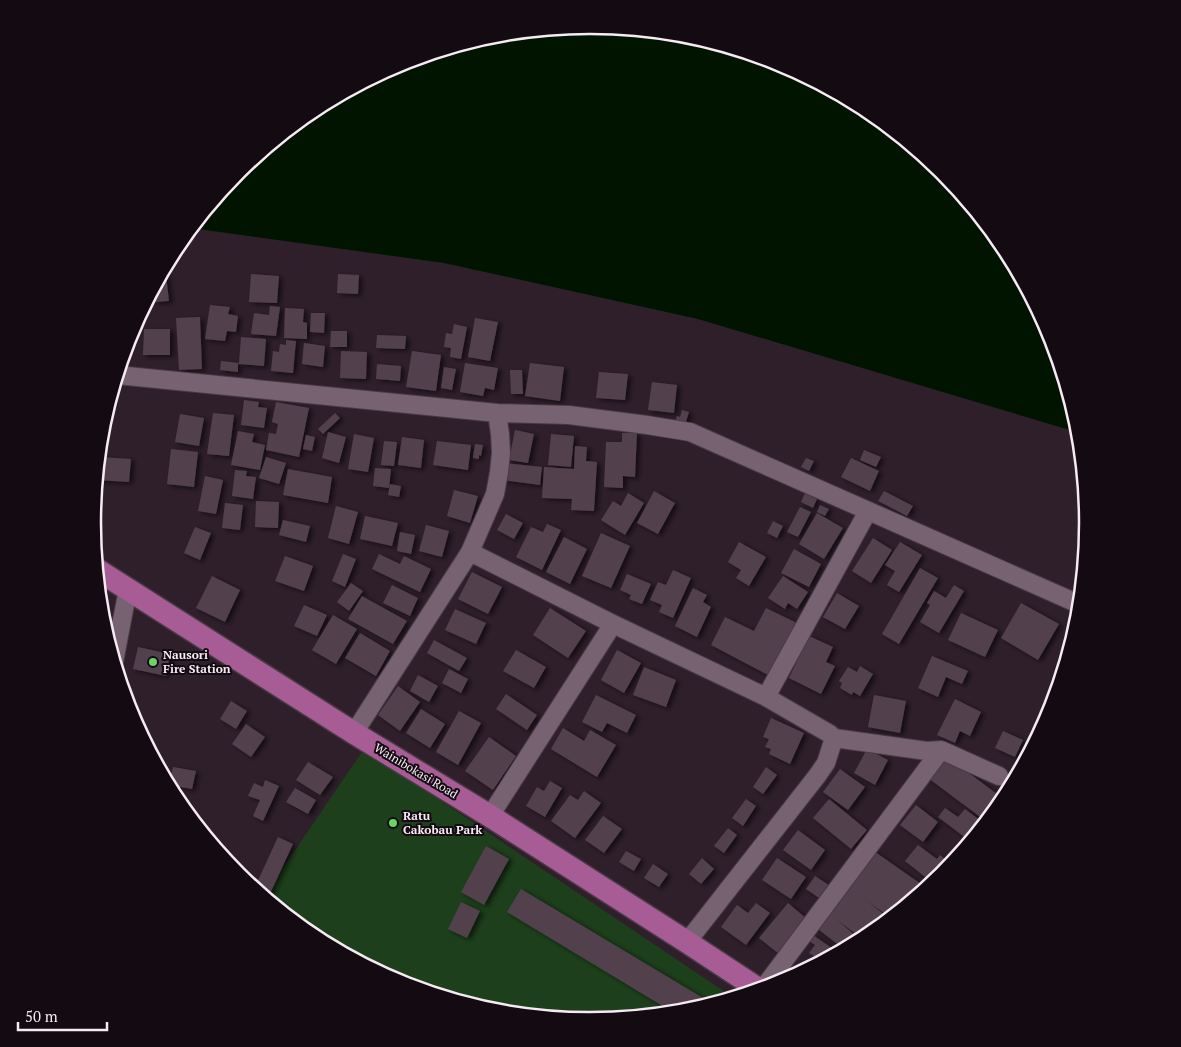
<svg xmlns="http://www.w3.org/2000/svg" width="1181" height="1047" viewBox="0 0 1181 1047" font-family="'PT Serif',serif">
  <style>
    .green { fill: #1d3f1b }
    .water { fill: #001400 }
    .building { fill: #53404e; filter: url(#shadow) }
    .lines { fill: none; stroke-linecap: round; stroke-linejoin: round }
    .minor-casing { stroke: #483a44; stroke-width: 20 }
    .major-casing { stroke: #483a44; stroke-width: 25 }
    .minor { stroke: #766270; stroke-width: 18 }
    .major { stroke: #a75c95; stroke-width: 22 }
    .poi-dot { fill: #6ad364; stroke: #130b11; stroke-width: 2 }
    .labels { text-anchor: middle; stroke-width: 4; stroke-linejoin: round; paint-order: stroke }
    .poi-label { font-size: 12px; font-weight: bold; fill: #f6eaf3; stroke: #130b11; text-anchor: start }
    .street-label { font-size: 12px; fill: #f6eaf3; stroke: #130b11 }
    .rim { fill: none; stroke: #f6eaf3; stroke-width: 2.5 }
  </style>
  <defs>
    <filter id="shadow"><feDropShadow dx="3.5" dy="2" stdDeviation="2.5" flood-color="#0009"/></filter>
  </defs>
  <rect width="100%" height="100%" fill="#2f1f2b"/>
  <path class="green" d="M364,749l370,249 -47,14 -97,10 -97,-10 -94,-28 -86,-46 -50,-41z"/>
  <path class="water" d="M590,25l98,10 94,28 86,46 75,62 62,76 46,86 28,94 1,6 -382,-114 -254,-56 -253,-35 47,-57 76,-62 86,-46 94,-28z"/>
  <path class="building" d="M166,274l3,27 -14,1 -1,-12h-1l8,-15z
    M251,274l28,2 -2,27 -28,-1z
    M338,274l21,1 -1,19 -21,-1z
    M210,305l20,2 -2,7 10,2 -2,16 -9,-1 -2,10 -20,-2z
    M270,306l10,1 -4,29 -25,-2 3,-21 15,2z
    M285,308l19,1 -1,13 4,1v16l-23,-1z
    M311,313h14l-1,20 -14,-1z
    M200,317l2,52 -23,1 -3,-52z
    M475,318l23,4 -8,39 -22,-4z
    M454,324l13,3 -6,32 -11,-2 1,-9 -7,-1 2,-14 6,1z
    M144,329h26v26h-27z
    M331,331h16v16h-17z
    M377,335l29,1 -1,13 -29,-1z
    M241,337l25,2 -2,27 -26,-2v8l-18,-2 1,-9 18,2z
    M286,340l10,1 -3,32 -22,-2 2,-20 6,1 1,-8 6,1z
    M304,343l21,3 -2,21 -21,-3z
    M341,351l26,1 -1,27 -26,-1z
    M412,351l29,4 -5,36 -30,-4z
    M465,363l33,5 -4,22 -9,-2 -2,8 -23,-4z
    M530,363l34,4 -4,34 -35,-5z
    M377,364l24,2 -1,15 -24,-2z
    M444,367l12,2 -4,21 -11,-2z
    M510,370h12l1,24h-12z
    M599,372l29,2 -3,26 -29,-2z
    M652,382l25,3 -3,28 -26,-3z
    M244,400l15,2 -1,5 9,1 -3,20 -23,-3z
    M276,402l33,6 -10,49 -33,-7 3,-17 7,1 2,-10 -6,-2z
    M682,410l7,2 -4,13 -10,-3 2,-6 3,1z
    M213,413l21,2 -5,41 -22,-2z
    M335,413l5,5 -17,16 -5,-5z
    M180,414l24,4 -5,28 -24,-4z
    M515,430l19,4 -6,29 -19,-3z
    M238,431l16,3 -2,8 13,3 -5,25 -29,-5z
    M328,432l18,5 -7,26 -17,-5z
    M622,433h15l-2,44 -12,-1v12l-19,-1 2,-45h16z
    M354,434l20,4 -6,34 -20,-3z
    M551,434l23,2 -3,31 -23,-2z
    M306,435l9,2 -3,14 -9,-2z
    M402,437l22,3 -3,28 -23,-3z
    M384,441l13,1 -3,24 -13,-1z
    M437,441l34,4 -3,25 -35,-5z
    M475,444l8,1 -2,11 -2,-1v4l-6,-1z
    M575,446l12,1 -1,14 11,1 -3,49 -23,-1 1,-11 -30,-1 2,-31 30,2z
    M171,449l27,3 -4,35 -27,-3z
    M864,450l17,7 -5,10 -16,-7z
    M99,457l32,2 -2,23 -33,-2z
    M266,457l20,6 -7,21 -20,-6z
    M806,458l8,3 -5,10 -8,-4z
    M851,458l28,13 -9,20 -29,-14z
    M504,463l38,4 -2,18 -38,-5z
    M375,468l16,1 -2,19 -16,-2z
    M288,469l44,8 -4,26 -45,-8z
    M235,470l12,1 -1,5 10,1 -3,22 -21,-3z
    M205,476l18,4 -7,34 -18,-3z
    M390,484l11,2 -2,11 -11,-2z
    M454,490l24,6 -8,27 -23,-7z
    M654,491l21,12 -17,31 -21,-11z
    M884,491l29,15 -6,10 -29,-15z
    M628,493l16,10 -19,32 -24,-15 12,-19 8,5z
    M805,493l12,6 -4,9 -12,-6z
    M256,501l23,1 -1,26 -23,-1z
    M225,503l18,2 -3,25 -18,-2z
    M820,505l9,4 -4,7 -8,-4z
    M336,506l22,6 -9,32 -21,-6z
    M800,507l11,5 -13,25 -11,-5z
    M817,513l26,15 -19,31 -25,-15z
    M506,514l17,9 -9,16 -17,-9z
    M365,516l33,7 -6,23 -32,-7z
    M283,520l27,6 -4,16 -27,-7z
    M773,521l10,5 -6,12 -10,-5z
    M547,524l14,6 -19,40 -26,-13 15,-30 12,5z
    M426,525l23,6 -7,26 -23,-6z
    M195,527l16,6 -11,27 -16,-7z
    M400,532l15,3 -4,19 -14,-3z
    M601,533l29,13 -19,42 -29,-12z
    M564,537l23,12 -17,35 -24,-12z
    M873,538l19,12 -21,33 -19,-12z
    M739,542l27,15 -17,29 -13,-8 5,-8 -13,-8z
    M900,542l22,13 -23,37 -12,-7 8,-14 -10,-6z
    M794,549l27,15 -12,23 -28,-14z
    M343,554l13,5 -11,28 -13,-6z
    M379,554l21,10 4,-8 27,13 -11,23 -48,-23z
    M285,556l28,10 -9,25 -29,-10z
    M920,568l18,10 -39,66 -17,-10z
    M673,570l18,8 -18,40 -14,-6 3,-7 -12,-5 8,-18 8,3z
    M472,572l30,15 -14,27 -30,-15z
    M627,574l24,10 -9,20 -13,-5 2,-4 -11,-5z
    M212,576l28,14 -15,32 -29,-14z
    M783,576l25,16 -11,17 -9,-6 -3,6 -17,-11z
    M351,583l12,8 -14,20 -12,-9z
    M392,585l26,13 -8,18 -27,-13z
    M954,585l10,6 -25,42 -19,-11 10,-17 -3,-2 7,-12 12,7z
    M693,588l14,7 -4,7 8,5 -14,30 -22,-11z
    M837,593l22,13 -14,23 -22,-12z
    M362,596l45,25 -14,23 -45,-25z
    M1021,603l38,21 -21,36 -37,-22z
    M304,605l23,10 -10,21 -23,-10z
    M550,608l36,23 -18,27 -35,-23z
    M766,608l31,15 -27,53 -59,-31 14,-28 29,14z
    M455,609l31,14 -10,21 -31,-14z
    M961,613l37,17 -13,27 -37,-17z
    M333,615l24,14 -21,35 -24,-14z
    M360,633l30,18 -14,25 -31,-18z
    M809,636l24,11 -7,15 9,4 -14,28 -32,-16z
    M434,640l33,18 -8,13 -32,-18z
    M138,647l32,7 -4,22 -33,-7z
    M516,650l30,17 -12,21 -31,-17z
    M617,650l24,13 -17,30 -23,-13z
    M932,656l36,15 -6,13 -16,-7 -8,20 -20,-9z
    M860,666l13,8 -13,22 -7,-4 -1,3 -12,-7 2,-5 -3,-2 9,-14 9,5z
    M644,667l32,13 -10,27 -33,-12z
    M449,669l19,10 -7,14 -19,-10z
    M418,675l20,11 -9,16 -19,-11z
    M398,686l22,16 -20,29 -22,-16z
    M506,694l31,21 -10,15 -31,-21z
    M596,695l40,20 -9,18 -20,-10 -5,9 -20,-10z
    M874,695l32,6 -6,32 -32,-6z
    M955,699l26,13 -11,24 -10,-5 -5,12 -18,-8z
    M231,701l16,10 -11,18 -16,-10z
    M421,709l24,15 -15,24 -24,-15z
    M459,711l22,12 -23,42 -22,-13z
    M771,718l33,15 -14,31 -21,-10 2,-5 -6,-2 4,-8 -6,-2z
    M246,724l19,13 -14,20 -19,-13z
    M563,728l21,13 6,-11 26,15 -19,32 -46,-28z
    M1003,731l20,9 -8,17 -20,-9z
    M489,737l27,19 -23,34 -28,-19z
    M867,749l21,11 -13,25 -21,-12z
    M945,755l56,42 -8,11 4,3 -10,11 -59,-44z
    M308,762l25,15 -13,18 -24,-15z
    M173,767l23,4 -4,18 -23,-4z
    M766,767l11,8 -14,19 -10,-7z
    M840,769l25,18 -17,23 -25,-18z
    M265,780l14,6 -16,35 -10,-5 7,-16 -12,-4 6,-13 9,4z
    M550,781l12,7 -17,29 -19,-11 11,-19 7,4z
    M295,788l21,12 -8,14 -22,-12z
    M584,791l17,12 -26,35 -24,-17 19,-26 8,5z
    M746,799l10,7 -13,20 -11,-8z
    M829,799l38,31 -16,19 -38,-31z
    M916,805l22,17 -15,20 -23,-17z
    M945,808l13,9 7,-8 20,15 -14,18 -33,-25z
    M603,816l19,13 -18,24 -19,-13z
    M728,828l9,7 -13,18 -10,-7z
    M798,830l27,20 -14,20 -28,-20z
    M278,837l15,7 -25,54 -9,-4 -5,-5z
    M918,845l19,14 3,-4 12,10 -9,11 -9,8 -29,-23z
    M486,846l23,13 -25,46 -23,-13z
    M871,849l50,35 -8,12 3,2 -25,20 -24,-17 23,18 -26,21 -27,-20 25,21 -17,9 -31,-24z
    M626,851l15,8 -7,12 -15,-9z
    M702,858l12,11 -13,15 -12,-10z
    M777,858l29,19 -15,22 -29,-19z
    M653,864l15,10 -9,13 -15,-9z
    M815,876l17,11 -10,13 -16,-11z
    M521,889l192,115 -1,1 -25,7 -11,2 -169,-102z
    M461,902l19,9 -13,27 -19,-9z
    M756,903l14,10 -24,32 -25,-18 16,-22 11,8z
    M788,903l19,16 -28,35 -20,-16z
    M813,935l26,18 -28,15 7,-9 -9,-6 6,-8 -6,-4z"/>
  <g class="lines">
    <g class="minor-casing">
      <path id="minor" d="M117,375l380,38 72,2 78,10 43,7 391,173
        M470,552l143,72 153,73 64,37 4,4 93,13 14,-1 58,26
        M114,662l14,-73
        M766,697l102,-186
        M354,733l116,-181 25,-58 4,-22 2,-19 -1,-19 -3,-21
        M490,816l123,-192
        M687,942l130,-166 9,-13 8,-25
        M762,990l179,-240"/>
    </g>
    <g class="major-casing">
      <path id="major" d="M96,569l258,164 136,83 197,126 73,48"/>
    </g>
    <use href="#minor" class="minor"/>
    <use href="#major" class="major"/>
  </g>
  <g class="poi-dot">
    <circle cx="153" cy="662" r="5"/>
    <circle cx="393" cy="823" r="5"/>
  </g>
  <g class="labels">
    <g class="poi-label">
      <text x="163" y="659">Nausori<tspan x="163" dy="14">Fire Station</tspan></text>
      <text x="403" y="820">Ratu<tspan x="403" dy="14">Cakobau Park</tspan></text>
    </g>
    <g class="street-label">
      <text transform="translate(416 771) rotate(31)" y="4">Wainibokasi Road</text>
    </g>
  </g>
  <path d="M0 0H1181V1047H0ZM101 523a489 489 0 1 1 978 0a489 489 0 1 1-978 0Z" fill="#130b11" fill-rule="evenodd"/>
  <path class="rim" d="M101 523a489 489 0 1 1 978 0a489 489 0 1 1-978 0Z"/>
  <path d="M18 1022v8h89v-8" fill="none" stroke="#f6eaf3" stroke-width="2.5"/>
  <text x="25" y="1022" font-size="15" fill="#f6eaf3" stroke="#130b11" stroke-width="4" paint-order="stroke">50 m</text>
</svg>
